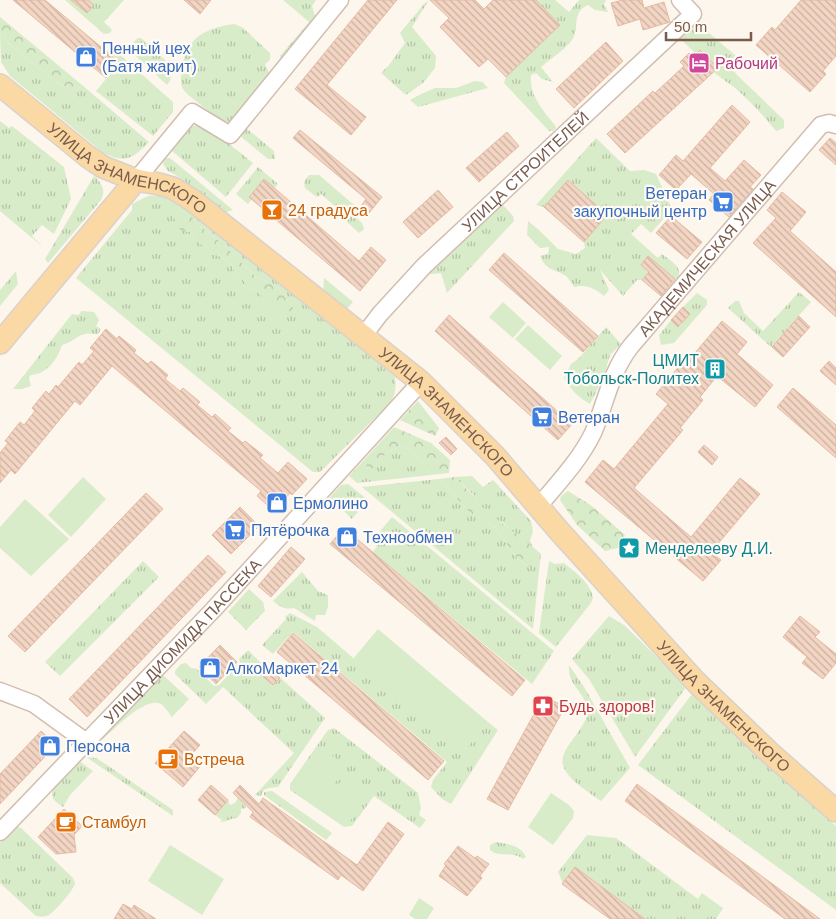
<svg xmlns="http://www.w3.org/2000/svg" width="836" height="919" viewBox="0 0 836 919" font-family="Helvetica,sans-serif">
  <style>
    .grass { fill: url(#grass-tufts); fill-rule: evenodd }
    .forest { fill: url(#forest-crowns) }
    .park { fill: #d8ecc9 }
    .building { fill: url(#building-back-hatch); stroke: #e6bba3 }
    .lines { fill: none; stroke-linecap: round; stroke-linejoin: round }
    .minor-casing { stroke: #d1beb0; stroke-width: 19 }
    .major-casing { stroke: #dad1cd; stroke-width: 24 }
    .minor { stroke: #fff; stroke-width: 16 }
    .major { stroke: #fbd9a5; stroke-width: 21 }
    .labels { text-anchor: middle; stroke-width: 4.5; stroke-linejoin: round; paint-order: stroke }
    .shop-label { font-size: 16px; fill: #366cbe; stroke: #fffaf3; text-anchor: start }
    .hotel-label { font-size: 16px; fill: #b23c85; stroke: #fffaf3; text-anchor: start }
    .street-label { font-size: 16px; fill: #7a5c4d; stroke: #fffaf3 }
    .food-label { font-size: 16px; fill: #c56008; stroke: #fffaf3; text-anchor: start }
    .culture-label { font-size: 16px; fill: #0d838f; stroke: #fffaf3; text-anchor: end }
    .health-label { font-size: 16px; fill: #be3a42; stroke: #fffaf3; text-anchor: start }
  </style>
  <defs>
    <pattern id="grass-tufts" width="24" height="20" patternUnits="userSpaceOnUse" patternTransform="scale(1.25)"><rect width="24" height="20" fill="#d8ecc9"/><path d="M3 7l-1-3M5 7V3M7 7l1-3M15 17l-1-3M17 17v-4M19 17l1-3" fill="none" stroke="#b4c2a5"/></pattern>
    <pattern id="forest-crowns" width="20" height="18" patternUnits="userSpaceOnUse" patternTransform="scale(1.25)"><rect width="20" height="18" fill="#d8ecc9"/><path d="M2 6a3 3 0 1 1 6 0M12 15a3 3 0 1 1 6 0" fill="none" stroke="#b4c2a5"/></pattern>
    <pattern id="building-back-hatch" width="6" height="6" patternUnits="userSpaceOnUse" patternTransform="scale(1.25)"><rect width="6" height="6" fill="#f3d5c3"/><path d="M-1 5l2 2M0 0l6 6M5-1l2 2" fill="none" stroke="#cab0a1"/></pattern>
  </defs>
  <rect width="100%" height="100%" fill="#fdf6ec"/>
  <path class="grass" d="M65,0h6l16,13 7,-8 -6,-5h36l-20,22 8,8 -2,3 -6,1z
    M283,0h33l-4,6 4,13 -32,39h-3l-1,-2 29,-34z
    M429,0l-17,27 24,29 -1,12 -12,15 -17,12 -25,-22 8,-8 16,-22 -5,-10 24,-29z
    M536,0h19l14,12 10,-12h27l-2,4 4,8 -13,-2 -7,-5c-17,7 -8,24 -16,35 -5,8 -23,20 -31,27l12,15 -11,-3 -6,-6 -5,2c-2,20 12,36 24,50l1,3 -3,3h-4l-45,-48 2,-6 54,-52z
    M234,24l8,3 28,26v7l-5,4 4,9v6l-34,40 -6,3 -7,-1c-7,-6 -36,-26 -39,-32 -3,-6 -2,-13 -1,-19 3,-32 23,-42 52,-46z
    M688,26l15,2 33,28 -8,7 9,12 47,45v8l-8,3c-12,-15 -26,-30 -41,-43 -7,-6 -14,-9 -21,-16l4,-4 -17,-18 -5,4 -20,-20z
    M0,33l4,3 5,8 50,40 16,6 7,-5 67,57c-16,17 -25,22 -47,10l-92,-76 -9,-14z
    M138,38h3l24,22 6,19 -4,6 -40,-37z
    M112,48l61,54v10l-20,24 -57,-45 24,-29 -13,-11z
    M475,81l7,1 6,6 -70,19 -8,-7 11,-6 14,-6h21z
    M0,121l9,7 3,-2 52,41 7,32 -17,35 -12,-9 -10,11 12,12 -44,-37z
    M191,126c3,0 5,0 8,0 13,3 43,28 54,37l-27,34 -55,-47z
    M246,128l28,23 1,8h-7l-29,-24 1,-5z
    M596,138l34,33 14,-1 12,4 16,35 -21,24 -10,-9 -10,10 27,24 4,-4c9,7 21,13 16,24l-3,1 -27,-23 -7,9 8,7 -7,8h-5l-14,16 -23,-26 9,20 -5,6c-10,-8 -18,-12 -30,-9 -2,-3 -5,-8 -8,-11 -12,-8 -19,-4 -26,-20l8,-2 1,-7 -9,1 -13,-13 1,-14 11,9 19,19 18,5 9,-6 -1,-6 -40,-35 -8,-2z
    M165,158h5l63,52 -9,3 -45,-36 -11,-6 -5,-7z
    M258,167l20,17 -4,5 -11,-9 -14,16 3,3 -4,5 -12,-10z
    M309,175h10l35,30 -1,10 9,8 2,6 -5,4 -12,-11v-5l-26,-23 -4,3 -12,-9 -1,-6z
    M94,176c8,7 12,14 7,24l-53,63 -3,-4z
    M159,195l18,5 218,177c1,10 1,17 -5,26l-70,69h-7l-237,-194 56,-68v-6l16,-8zM192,217l8,9 23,18 32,32 21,10 18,23 -33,-14 -26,-21 -2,-8 -9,-8 -8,-3 -18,-13 -7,-10z
    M502,204l11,12 1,5 -67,72 -6,-20 -18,2 76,-70z
    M16,271l2,13 -18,22v-16z
    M324,278l29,24 -9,10 -21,-17z
    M799,292l12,10 -40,45 -43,-39 7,-7h4l5,12 19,18z
    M697,293l10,7v5l-33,38 -13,2 -2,-10 12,-15 8,7 11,-13 -7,-7z
    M82,311l12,1 5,8 -3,6 5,3 -3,5c-21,-3 -19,6 -36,11 -5,15 -15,29 -31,30l-2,3 2,8 -9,3h-9l59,-75 6,1z
    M606,327l15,17 -11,11 -6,21 -14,28c-11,-6 -20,-15 -26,-26l7,-14 8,-6z
    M402,445l15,11 14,19 -74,8 -8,-7 15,-16 4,9 17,-15z
    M472,476l11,11 10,-7 38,41 2,10 -3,10 3,7 -10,-7 -21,-19 -6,-2 -21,-19v-5l-21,-19z
    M439,479l32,35 24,13 22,31 11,9 12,-5 -7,67 -171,-142z
    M348,484l20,16 -16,19 -22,-22 11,-12z
    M392,517l162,134 -22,33 -159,-132 4,-6 -6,-4z
    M143,561l16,16 -99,99 -15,-14z
    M549,561l6,3 9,-1c11,9 27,20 29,35l-2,5 -35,44 -17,-14z
    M302,572l16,19 10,4v12l-3,8h-9l-1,6 -21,-13c-10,2 -13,-1 -21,-7z
    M249,589l14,13 2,9 -19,19 -18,-18z
    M290,613l27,14 146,125 25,-30 10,8 -47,74 -9,-5 -11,-12 2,-7 14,-18 -154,-130 -20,22 -11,-9 24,-26 -1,-2z
    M609,616l15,9 63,61 -52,71 -46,-78 -17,-20z
    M248,650l16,16 2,-1 59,53 -47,69c-8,1 -15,0 -17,9l-6,-1 39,-42 -71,-66 -17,17 -31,-30v-3l6,-7 5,-1 5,5 6,1 17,17 5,-1 21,-23 -1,-3z
    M569,665l15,22 46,81 -29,33c-12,-9 -43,-26 -38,-44 2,-9 11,-19 16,-26 4,-7 9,-13 8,-21 -1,-18 -20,-24 -18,-45z
    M163,675l26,24 -17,18c-3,-4 -7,-10 -11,-13 -16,-8 -46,25 -58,35h-3z
    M695,690l141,136v84l-198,-145z
    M334,728l84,65 3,15 -2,7 7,5 -6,8 -46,-32 -22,30 -8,1 -54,-37v-6l38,-54z
    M86,757l10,1 8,5 69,47v6z
    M79,761l14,10 -23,24 -7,12c-4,-3 -10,-6 -11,-12 -1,-10 20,-27 27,-34z
    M272,791l60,42 -6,7 -62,-45v-3z
    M238,798l7,6 1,4 -5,1v4l-4,5c-6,0 -10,4 -17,4l2,-2 -7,-5 13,-15 2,5 5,-2z
    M18,827l3,1 52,50 2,5c-1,7 -20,28 -26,32 -4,2 -9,2 -13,1l-36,-33v-40l14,-15z
    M587,835l29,3 82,61 4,-6 21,15 -7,11h-71l-70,-52 -12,17 -5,-12z
    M496,842c11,2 25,3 30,15l-3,2c-9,-8 -24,-1 -33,-9v-5z"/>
  <path class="forest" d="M0,17l82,68 -7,5 -16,-6 -50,-40 -5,-8 -4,-3z
    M181,212l11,5 8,9 23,18 32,32 21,10 18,23 -7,4 -14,-4 -9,-7 -3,-7 -26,-21 -2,-8 -9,-8 -8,-3 -18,-13 -7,-10h-5l-9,-4 -3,-11z
    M418,401l21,27 -4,8 -35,-16z
    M394,427l37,16 19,17 -1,13 -18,2 -14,-19 -15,-11 -17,9 -6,13 -11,2 -4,-9z
    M454,477l21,20v4c21,19 44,34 66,53l-1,8 -12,5 -11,-9 -22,-31 -24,-13 -32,-35z
    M568,491l24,15 33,29 -7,13 -13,3 -28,-26 -17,-25 1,-4z"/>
  <path class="park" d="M503,302l23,21 -13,15 -24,-21z
    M528,325l34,31 -12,14 -35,-31z
    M83,477l23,22 -35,38 -23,-22z
    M25,499l44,40 -38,37 -31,-28v-21z
    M378,629l110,93 -25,31 -110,-94z
    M324,750l23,16 -26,37 -23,-17z
    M345,775l26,18 -23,31 -25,-18z
    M551,793l18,12 5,6 -1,7 -20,27 -25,-18z
    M170,845l54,34 -22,36 -54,-34z
    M419,898l15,10 -7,11h-12l-6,-4z"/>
  <path class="building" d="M13,0h32l74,62 -13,16z
    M71,0h17l6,5 -7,8z
    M184,0h27l-11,14z
    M368,0h29l-70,85 39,32 -15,18 -56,-46z
    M430,0h45l9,9 9,-9h43l24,25 -54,52 -18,-18 -9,8 -39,-40 9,-9z
    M623,0h19l2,8 20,-6 6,20 -27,8 -3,-11 -22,7 -7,-23z
    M801,0h35v56l-13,15 3,3 -16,18 -54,-47 16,-18 3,3z
    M606,42l17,19 -49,47 -18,-19z
    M700,50l18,18 -93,85 -18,-19 46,-43 2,2 29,-27 -4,-4 9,-9 4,4z
    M732,105l18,17 -40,46 15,13 19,-21 17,15 -11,12 3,2 -24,28 -20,-17 5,-6 -23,-20 -15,16 -17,-15 17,-20 7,6z
    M300,130l82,67 -13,16 -8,-7 5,-7 -73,-61z
    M507,132l12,14 -40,36 -13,-14z
    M830,138l6,5v22l-17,-15z
    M264,179l95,82 12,-14 15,13 -26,31 -111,-94z
    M568,180l39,35 -23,27 -40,-35z
    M438,190l15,17 -35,31 -15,-16z
    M782,192l24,20 -16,19 46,41v45l-83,-74 23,-25 -9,-8z
    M671,216l31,26 -15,17 -31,-26z
    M504,253l94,83 -15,16 -94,-82z
    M648,256l27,23 -14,17 -19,-16 7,-8 -8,-7z
    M683,307l7,7 -12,13 -7,-7z
    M449,315l123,109 -14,16 -123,-109z
    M799,316l11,11 -27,30 -11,-10z
    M722,321l25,21 -10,12 36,31 -18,22 -38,-31 -17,21 3,3 -23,28 3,2 -49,58 57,49 49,-59 20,16 -49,58 10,8 -18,21 -118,-99 18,-22 11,9 54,-65 -12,-10 29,-35 3,2z
    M106,329l11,10 2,-3 17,14 -2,3 14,11 3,-3 17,14 -3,4 15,12 3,-3 17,14 -3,3 15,12 3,-3 16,14 -3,3 15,12 2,-2 18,14 -3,3 18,15 10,-11 19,17 -15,16 -2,-2 -16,18 -17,-15 4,-5 -149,-125 -32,39 -5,-4 -60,73 -4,-4 -11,13v-30l8,-10 -3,-2 15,-19 4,3 11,-14 -3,-3 14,-17 3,3 7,-9 2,2 21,-25 3,3 12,-14 -4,-3z
    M829,361l7,7v17l-16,-14z
    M793,388l43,37v33l-59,-51z
    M446,437l11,12 -6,6 -12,-12z
    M704,445l14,12 -6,8 -14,-13z
    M146,493l17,16 -138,143 -17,-16z
    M240,507l19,19 -28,28 -19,-19z
    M344,528l181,152 -13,16 -182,-152z
    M291,547l14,12 -34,38 -13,-11z
    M208,555l18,17 -139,145 -18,-18z
    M800,616l20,16 -5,5 21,17v9l-13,16 -21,-16 5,-6 -24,-20z
    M293,633l151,128 -16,19 -151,-128z
    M220,645l17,17 -21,22 -17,-17z
    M266,665l14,13 -7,7 -14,-12z
    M544,696l21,11 -57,103 -21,-11z
    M41,731l15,14 -56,59v-30z
    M184,731l16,14 -8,9 11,9 -20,24 -28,-24z
    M637,784l183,135h-35l-160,-118z
    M211,785l17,15 -13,15 -17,-15z
    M240,785l19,19 4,-6 94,67 31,-43 16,12 -41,57 -22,-16 -3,5 -88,-63 3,-5 -20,-19z
    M64,809l18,17 -8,9 2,17 -20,2 -18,-17z
    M458,846l17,12 2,-2 12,8 -9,12 2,2 -15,18 -28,-20 7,-11 -2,-1z
    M575,867l70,52h-35l-48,-35z
    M123,904l9,5 2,-4 22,14h-42z"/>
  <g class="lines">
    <g class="minor-casing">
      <g id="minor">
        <path d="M136,180l56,-68 38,23 110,-135"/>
        <path id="s1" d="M364,335l16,-21 44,-48 269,-252 -13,-14"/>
        <path id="s2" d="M538,507c19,-23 42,-47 55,-74 13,-30 17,-60 38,-87l190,-221 8,-2 7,2"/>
        <path d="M0,691l34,13 51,37"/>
        <path id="s3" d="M0,832l213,-222 208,-228"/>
      </g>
    </g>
    <g class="major-casing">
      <g id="major">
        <path id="s4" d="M0,85l87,71 16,11 33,13 23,4 14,4 19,12 229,182 74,74 65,76 136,150 74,71 66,58"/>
        <path d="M0,343l136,-163"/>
      </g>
    </g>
    <use href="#minor" class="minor"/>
    <use href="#major" class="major"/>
  </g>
  <defs>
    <g id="shop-square" transform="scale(1.125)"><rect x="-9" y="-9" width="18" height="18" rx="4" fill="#3f7fe0" stroke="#fffaf3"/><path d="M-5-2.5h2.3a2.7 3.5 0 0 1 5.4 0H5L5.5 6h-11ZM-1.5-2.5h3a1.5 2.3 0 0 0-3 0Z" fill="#fff"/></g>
    <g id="hotel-square" transform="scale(1.125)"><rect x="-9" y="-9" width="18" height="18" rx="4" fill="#d1479c" stroke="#fffaf3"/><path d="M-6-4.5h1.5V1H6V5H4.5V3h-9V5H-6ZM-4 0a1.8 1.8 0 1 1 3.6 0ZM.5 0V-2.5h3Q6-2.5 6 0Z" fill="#fff"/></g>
    <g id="supermarket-square" transform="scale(1.125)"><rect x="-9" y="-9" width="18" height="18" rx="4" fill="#3f7fe0" stroke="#fffaf3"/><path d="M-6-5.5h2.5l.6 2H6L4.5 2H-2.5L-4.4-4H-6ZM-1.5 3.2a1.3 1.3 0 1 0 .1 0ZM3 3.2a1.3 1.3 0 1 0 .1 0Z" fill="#fff"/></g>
    <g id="bar-square" transform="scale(1.125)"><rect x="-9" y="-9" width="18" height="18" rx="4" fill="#e8710a" stroke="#fffaf3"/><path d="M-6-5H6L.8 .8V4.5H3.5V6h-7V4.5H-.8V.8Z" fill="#fff"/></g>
    <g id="building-square" transform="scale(1.125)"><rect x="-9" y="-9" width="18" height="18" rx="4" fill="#0f9aa8" stroke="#fffaf3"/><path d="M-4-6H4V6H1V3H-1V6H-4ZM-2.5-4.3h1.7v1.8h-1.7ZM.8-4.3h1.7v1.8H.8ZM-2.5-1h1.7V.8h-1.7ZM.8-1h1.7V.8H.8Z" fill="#fff"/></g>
    <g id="sight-square" transform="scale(1.125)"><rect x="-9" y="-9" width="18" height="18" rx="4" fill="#0f9aa8" stroke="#fffaf3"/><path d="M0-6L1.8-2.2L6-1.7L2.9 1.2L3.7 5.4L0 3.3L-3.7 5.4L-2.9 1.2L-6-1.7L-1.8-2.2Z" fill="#fff"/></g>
    <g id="pharmacy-square" transform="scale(1.125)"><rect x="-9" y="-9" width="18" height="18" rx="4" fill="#e0444e" stroke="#fffaf3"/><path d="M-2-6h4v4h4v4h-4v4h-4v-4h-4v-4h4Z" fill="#fff"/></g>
    <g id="cafe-square" transform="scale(1.125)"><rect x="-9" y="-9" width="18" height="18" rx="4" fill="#e8710a" stroke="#fffaf3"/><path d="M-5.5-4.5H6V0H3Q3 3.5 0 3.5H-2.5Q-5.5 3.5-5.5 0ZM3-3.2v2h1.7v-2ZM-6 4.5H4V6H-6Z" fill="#fff"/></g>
  </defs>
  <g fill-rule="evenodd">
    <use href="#shop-square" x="86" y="57"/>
    <use href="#hotel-square" x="699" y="63"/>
    <use href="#supermarket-square" x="723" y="202"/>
    <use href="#bar-square" x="272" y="210"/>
    <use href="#building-square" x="715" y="369"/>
    <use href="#supermarket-square" x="542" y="417"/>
    <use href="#shop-square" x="277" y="503"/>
    <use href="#supermarket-square" x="235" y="530"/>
    <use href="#shop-square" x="347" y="537"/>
    <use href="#sight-square" x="629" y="548"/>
    <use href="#shop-square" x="210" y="668"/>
    <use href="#pharmacy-square" x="543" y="706"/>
    <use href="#shop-square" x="50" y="746"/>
    <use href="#cafe-square" x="168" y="759"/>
    <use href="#cafe-square" x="66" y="822"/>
  </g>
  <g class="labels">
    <g class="shop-label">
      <text x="102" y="54">Пенный цех<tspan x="102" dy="18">(Батя жарит)</tspan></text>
      <text x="707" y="199" text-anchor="end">Ветеран<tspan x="707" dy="18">закупочный центр</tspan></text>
      <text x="558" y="423">Ветеран</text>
      <text x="293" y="509">Ермолино</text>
      <text x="251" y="536">Пятёрочка</text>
      <text x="363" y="543">Технообмен</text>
      <text x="226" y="674">АлкоМаркет 24</text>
      <text x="66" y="752">Персона</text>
    </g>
    <g class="hotel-label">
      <text x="715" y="69">Рабочий</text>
    </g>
    <g class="street-label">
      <text dy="6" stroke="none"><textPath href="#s4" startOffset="154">УЛИЦА ЗНАМЕНСКОГО</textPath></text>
      <text dy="6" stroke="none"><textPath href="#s1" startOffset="230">УЛИЦА СТРОИТЕЛЕЙ</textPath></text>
      <text dy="6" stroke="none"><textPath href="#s2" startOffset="304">АКАДЕМИЧЕСКАЯ УЛИЦА</textPath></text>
      <text dy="6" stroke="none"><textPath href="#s4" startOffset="559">УЛИЦА ЗНАМЕНСКОГО</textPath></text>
      <text dy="6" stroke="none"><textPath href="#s3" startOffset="264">УЛИЦА ДИОМИДА ПАССЕКА</textPath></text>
      <text dy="6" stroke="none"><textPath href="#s4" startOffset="964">УЛИЦА ЗНАМЕНСКОГО</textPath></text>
    </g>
    <g class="food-label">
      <text x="288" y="216">24 градуса</text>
      <text x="184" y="765">Встреча</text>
      <text x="82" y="828">Стамбул</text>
    </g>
    <g class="culture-label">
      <text x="699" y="366">ЦМИТ<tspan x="699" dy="18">Тобольск-Политех</tspan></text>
      <text x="645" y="554" text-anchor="start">Менделееву Д.И.</text>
    </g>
    <g class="health-label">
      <text x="559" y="712">Будь здоров!</text>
    </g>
  </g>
  <path d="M666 32v8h85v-8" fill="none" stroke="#7a5c4d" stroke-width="2.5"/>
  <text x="674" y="32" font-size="15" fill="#7a5c4d" stroke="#fffaf3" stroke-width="4" paint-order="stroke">50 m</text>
</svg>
